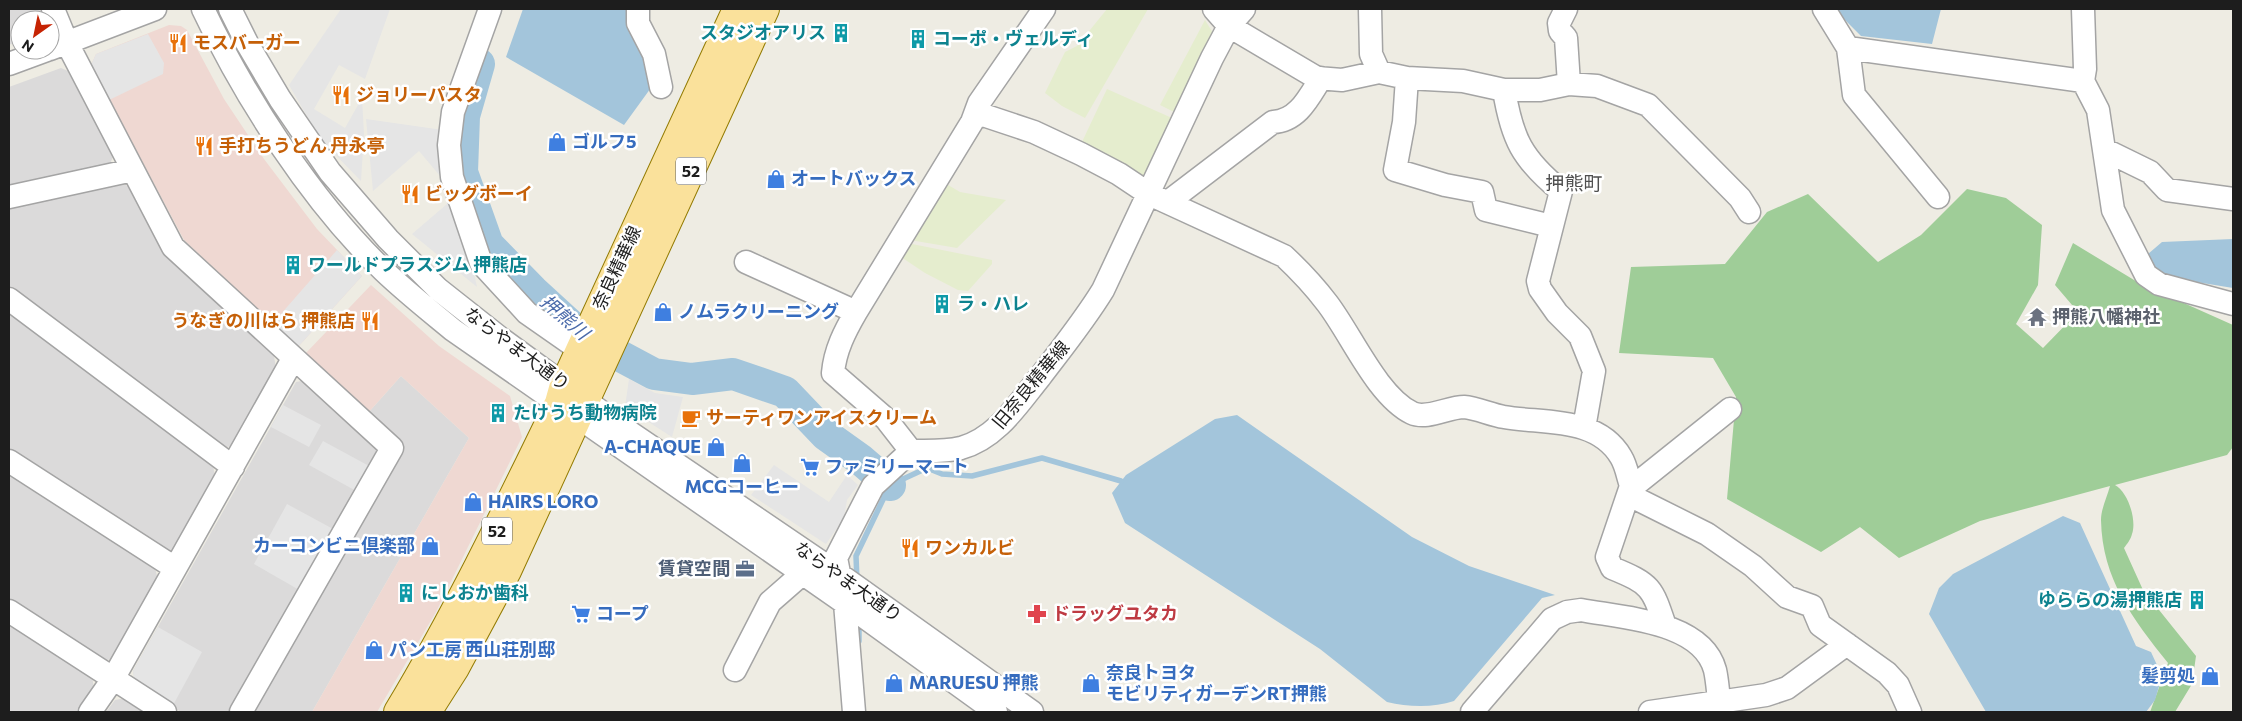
<svg xmlns="http://www.w3.org/2000/svg" width="2242" height="721" viewBox="0 0 2242 721" font-family="Commissioner,'Noto Sans JP',sans-serif">
  <style>
    .residential { fill: #dbdada }
    .commercial { fill: #efd8d2 }
    .farmland { fill: #e5edce }
    .forest { fill: #9fcd98 }
    .parking { fill: #e5e5e5 }
    .water { fill: #a3c5db }
    .lines { fill: none; stroke-linecap: round; stroke-linejoin: round }
    .stream { stroke: #a3c5db; stroke-width: 5.5 }
    .river { stroke: #a3c5db; stroke-width: 32 }
    .minor-casing { stroke: #a4a4a4; stroke-width: 25 }
    .major-casing { stroke: #937b02; stroke-width: 30 }
    .minor { stroke: #fff; stroke-width: 22 }
    .major { stroke: #fae19b; stroke-width: 28 }
    .labels { text-anchor: middle; stroke-width: 5; stroke-linejoin: round; paint-order: stroke }
    .shield { fill: #fff; stroke: #616161; stroke-width: 1 }
    .shield-label { font-size: 16px; font-weight: bold; fill: #1d1d1d }
    .culture-label { font-size: 18px; font-weight: bold; fill: #0d838f; stroke: #fff; text-anchor: start }
    .food-label { font-size: 18px; font-weight: bold; fill: #c56008; stroke: #fff; text-anchor: start }
    .shop-label { font-size: 18px; font-weight: bold; fill: #366cbe; stroke: #fff; text-anchor: start }
    .street-label { font-size: 18px; fill: #1d1d1d; stroke: #fff }
    .worship-label { font-size: 18px; font-weight: bold; fill: #5b616d; stroke: #fff; text-anchor: start }
    .service-label { font-size: 18px; font-weight: bold; fill: #4e5e75; stroke: #fff; text-anchor: end }
    .health-label { font-size: 18px; font-weight: bold; fill: #be3a42; stroke: #fff; text-anchor: start }
    .neighbourhood-label { font-size: 19px; fill: #505050; stroke: #fff }
    .water-label { font-size: 19px; font-style: italic; fill: #4b6baa; stroke: #fff }
  </style>
  <rect width="100%" height="100%" fill="#eeece3"/>
  <path class="residential" d="M9,9h31l5,11h-25v21l-11,4z
    M61,68l7,3 45,86 -5,11 -99,20v-101z
    M123,184l7,3 34,66 110,103 2,13 -43,77 -13,2 -211,-159v-83z
    M9,311l204,154 2,12 -40,72 -12,3 -154,-100z
    M401,376l68,62 -157,274h-61l152,-266 -35,-33z
    M307,380l69,63 2,13 -147,256h-50l-46,-29 -2,-12 163,-289z
    M9,474l146,94 3,12 -45,79 -12,2 -92,-60z
    M9,622l83,54 2,13 -16,23h-69z
    M126,698l22,14h-42l9,-12z"/>
  <path class="commercial" d="M169,25l12,1 6,4 37,69 40,60 53,70 45,47 -64,71 -114,-107 -93,-175 5,-11z
    M371,285l68,61 71,50 12,41 -86,175 -59,100h-65l157,-274 -68,-62 -33,37 -63,-59z"/>
  <path class="farmland" d="M1107,9h41l-63,109 -23,-12 -17,-13 20,-41 12,-6z
    M1205,20l8,13 -37,80 -16,-8z
    M1107,89l65,29 -28,61 -63,-35z
    M938,179l22,13 46,8 -49,48 -53,-9z
    M902,242l90,18v4l-24,27 -10,-1 -33,-17 -30,-20z"/>
  <path class="forest" d="M1967,189l39,9 36,27 -4,60 -22,39 27,24 35,-36 -23,-27 18,-42 66,40 94,42v122l-6,8 -112,30c13,7 22,35 17,49 -1,5 -5,10 -8,14l19,42 53,66 -4,28 -17,28h-25l18,-49c-35,-44 -66,-84 -67,-143 0,-11 6,-23 9,-34l-130,35 -81,37 -39,-31 -39,25 -94,-53 9,-102 -23,-39 -94,-5 12,-86 94,-3 42,-52 41,-18 70,68 43,-27z"/>
  <path class="parking" d="M341,9h49l-25,70 -26,-14 -25,44 31,19 17,-30 2,36 -3,47 -41,-42 -31,-54z
    M148,34l16,29 -1,11 -54,26 -18,-35 5,-11z
    M366,119l77,11 34,157 -65,-53 35,-30 -1,-21 -27,-32 -46,40z
    M337,250l25,26 -64,71 -25,-24z
    M629,379l26,14 28,4 -11,40 -47,-30z
    M283,405l38,20 -12,22 -38,-20z
    M323,441l48,26 -13,25 -49,-27z
    M774,465l55,37 18,-27 11,10 -11,15 -3,18 -18,26 -75,-49z
    M287,504l48,26 -34,61 -47,-27z
    M158,627l44,25 -30,55 -37,-24 -2,-12z"/>
  <path class="water" d="M523,9h106l18,48 6,28 -29,40 -118,-68z
    M1838,9h103l-9,35 -71,-8 -18,-18z
    M2233,239v49l-61,-10 -21,-9 -3,-15 14,-12z
    M1237,415l175,122 57,29 86,29 -13,3 -88,103c-21,7 -46,6 -67,1l-67,-53 -195,-126 -13,-30 14,-18 89,-56z
    M2063,516l17,7 56,123 15,6 11,24 -7,24 -9,12h-160l-57,-98 10,-26 14,-14z"/>
  <g class="lines">
    <path class="stream" d="M857,581l-1,-25 34,-71 37,-17 15,6 30,2 70,-18 79,23
      M859,620v21"/>
    <path class="river" d="M479,64l-15,52 -2,56 26,73 45,46 48,44 73,39 38,5 41,-5 52,18 41,43 35,25 29,25"/>
    <g class="minor-casing">
      <path id="minor" d="M53,9l14,34 106,204 219,201 -151,264
        M203,9c42,89 109,193 181,262 22,21 46,40 69,59l392,273 151,109
        M230,9l18,36 32,54 50,73 58,67 50,50 62,49 122,89 218,148 192,137
        M490,9l-37,103 -4,33 3,32 29,86 46,50 53,37
        M638,9v14l16,31 7,33
        M1214,9l15,17 88,52 25,2 37,-8 28,6 56,3 41,9c8,49 18,69 57,101l-23,90 2,8 17,24 23,23 14,35 -10,57
        M1370,9l1,45 8,18
        M1566,9l-7,14 1,8 6,7 3,46
        M1824,9l24,39 235,33
        M2083,9l2,60 -2,12 15,29 15,100 33,65 13,9 74,20
        M1848,48l6,47 84,102
        M50,49l105,-40
        M9,64l38,-14
        M1407,78l-3,44 -9,48 50,15 37,7 4,18 65,16
        M1504,90h36l29,-6 28,2 51,19 92,93 9,14
        M977,113l57,19 47,22 38,20 30,20 135,62c16,15 30,30 43,47 24,31 50,93 85,110 15,7 36,-6 52,-6 13,1 27,8 40,10 39,7 93,-1 117,40 8,13 7,29 16,42l70,35 46,32 34,31 25,9 8,19 67,48 11,12 12,27
        M2105,150l45,22 17,18 66,9
        M9,197l124,-27
        M1168,202l105,-80c25,-1 36,-25 48,-44
        M746,262l110,50c-11,19 -21,38 -23,61l53,46 25,32
        M9,299l224,168
        M856,312l116,-190 7,-19 65,-94
        M9,461l166,107
        M9,611l156,101
        M1665,626c-13,-39 -14,-42 -53,-58l-5,-11 23,-68 100,-80
        M735,670l35,-68 32,-28
        M90,712l23,-33 180,-320
        M854,712l-9,-109 -9,-45 37,-72 38,-35c17,0 34,1 50,-3 36,-10 57,-44 79,-71 22,-29 44,-56 63,-87l109,-232 17,-32 15,-17
        M1472,712l80,-93 15,-7 14,-2c41,8 121,11 134,60 3,13 3,28 6,42
        M1650,712l116,-17 21,-7 60,-44"/>
    </g>
    <g class="major-casing">
      <path id="major" d="M398,712c60,-100 110,-204 161,-309l5,-18 16,-35 157,-341
        M427,712l28,-44 52,-97 258,-562"/>
    </g>
    <use href="#minor" class="minor"/>
    <use href="#major" class="major"/>
  </g>
  <defs>
    <g id="building-bare" transform="scale(1.5)"><path d="M-4-6H4V6H1V3H-1V6H-4ZM-2.5-4.3h1.7v1.8h-1.7ZM.8-4.3h1.7v1.8H.8ZM-2.5-1h1.7V.8h-1.7ZM.8-1h1.7V.8H.8Z" fill="#0f9aa8" stroke="#fff" stroke-width="2.5" paint-order="stroke"/></g>
    <g id="restaurant-bare" transform="scale(1.5)"><path d="M-5-6h1v4h1v-4h1v4h1v-4h1v5L-1.5 .5V6h-2V.5L-5-1ZM5-6V6H3V1.5H1.5Q1.5-4 5-6Z" fill="#e8710a" stroke="#fff" stroke-width="2.5" paint-order="stroke"/></g>
    <g id="shop-bare" transform="scale(1.5)"><path d="M-5-2.5h2.3a2.7 3.5 0 0 1 5.4 0H5L5.5 6h-11ZM-1.5-2.5h3a1.5 2.3 0 0 0-3 0Z" fill="#3f7fe0" stroke="#fff" stroke-width="2.5" paint-order="stroke"/></g>
    <g id="temple-bare" transform="scale(1.5)"><path d="M0-6L5-2H3V0L6.5 2.5H4V6H1.5V3h-3V6H-4V2.5H-6.5L-3 0V-2H-5Z" fill="#6b7280" stroke="#fff" stroke-width="2.5" paint-order="stroke"/></g>
    <g id="cafe-bare" transform="scale(1.5)"><path d="M-5.5-4.5H6V0H3Q3 3.5 0 3.5H-2.5Q-5.5 3.5-5.5 0ZM3-3.2v2h1.7v-2ZM-6 4.5H4V6H-6Z" fill="#e8710a" stroke="#fff" stroke-width="2.5" paint-order="stroke"/></g>
    <g id="supermarket-bare" transform="scale(1.5)"><path d="M-6-5.5h2.5l.6 2H6L4.5 2H-2.5L-4.4-4H-6ZM-1.5 3.2a1.3 1.3 0 1 0 .1 0ZM3 3.2a1.3 1.3 0 1 0 .1 0Z" fill="#3f7fe0" stroke="#fff" stroke-width="2.5" paint-order="stroke"/></g>
    <g id="office-bare" transform="scale(1.5)"><path d="M-6-3h4V-5.5h4V-3h4V5H-6ZM-1-4.5V-3h2v-1.5ZM-6 0V1H6V0Z" fill="#5c6f8a" stroke="#fff" stroke-width="2.5" paint-order="stroke"/></g>
    <g id="pharmacy-bare" transform="scale(1.5)"><path d="M-2-6h4v4h4v4h-4v4h-4v-4h-4v-4h4Z" fill="#e0444e" stroke="#fff" stroke-width="2.5" paint-order="stroke"/></g>
  </defs>
  <g fill-rule="evenodd">
    <use href="#building-bare" x="841" y="33"/>
    <use href="#building-bare" x="918" y="39"/>
    <use href="#restaurant-bare" x="178" y="43"/>
    <use href="#restaurant-bare" x="341" y="95"/>
    <use href="#shop-bare" x="557" y="142"/>
    <use href="#restaurant-bare" x="204" y="146"/>
    <use href="#shop-bare" x="776" y="179"/>
    <use href="#restaurant-bare" x="410" y="194"/>
    <use href="#building-bare" x="293" y="265"/>
    <use href="#building-bare" x="942" y="304"/>
    <use href="#shop-bare" x="663" y="312"/>
    <use href="#temple-bare" x="2037" y="317"/>
    <use href="#restaurant-bare" x="370" y="321"/>
    <use href="#building-bare" x="498" y="413"/>
    <use href="#cafe-bare" x="691" y="418"/>
    <use href="#shop-bare" x="716" y="447"/>
    <use href="#shop-bare" x="742" y="463"/>
    <use href="#supermarket-bare" x="810" y="467"/>
    <use href="#shop-bare" x="473" y="502"/>
    <use href="#shop-bare" x="430" y="546"/>
    <use href="#restaurant-bare" x="910" y="548"/>
    <use href="#office-bare" x="745" y="569"/>
    <use href="#building-bare" x="406" y="593"/>
    <use href="#building-bare" x="2197" y="600"/>
    <use href="#supermarket-bare" x="581" y="614"/>
    <use href="#pharmacy-bare" x="1037" y="614"/>
    <use href="#shop-bare" x="374" y="650"/>
    <use href="#shop-bare" x="2210" y="676"/>
    <use href="#shop-bare" x="894" y="683"/>
    <use href="#shop-bare" x="1091" y="683"/>
  </g>
  <g class="labels">
    <g class="shield">
      <rect x="676" y="157.5" width="30" height="27" rx="4"/>
      <rect x="482" y="517.5" width="30" height="27" rx="4"/>
    </g>
    <g class="shield-label">
      <text x="691" y="177">52</text>
      <text x="497" y="537">52</text>
    </g>
    <g class="culture-label">
      <text x="826" y="39" text-anchor="end">スタジオアリス</text>
      <text x="933" y="45">コーポ・ヴェルディ</text>
      <text x="308" y="271">ワールドプラスジム 押熊店</text>
      <text x="957" y="310">ラ・ハレ</text>
      <text x="513" y="419">たけうち動物病院</text>
      <text x="421" y="599">にしおか歯科</text>
      <text x="2182" y="606" text-anchor="end">ゆららの湯押熊店</text>
    </g>
    <g class="food-label">
      <text x="193" y="49">モスバーガー</text>
      <text x="356" y="101">ジョリーパスタ</text>
      <text x="219" y="152">手打ちうどん 丹永亭</text>
      <text x="425" y="200">ビッグボーイ</text>
      <text x="355" y="327" text-anchor="end">うなぎの川はら 押熊店</text>
      <text x="706" y="424">サーティワンアイスクリーム</text>
      <text x="925" y="554">ワンカルビ</text>
    </g>
    <g class="shop-label">
      <text x="572" y="148">ゴルフ5</text>
      <text x="791" y="185">オートバックス</text>
      <text x="678" y="318">ノムラクリーニング</text>
      <text x="701" y="453" text-anchor="end">A-CHAQUE</text>
      <text x="825" y="473">ファミリーマート</text>
      <text x="742" y="493" text-anchor="middle">MCGコーヒー</text>
      <text x="488" y="508">HAIRS LORO</text>
      <text x="415" y="552" text-anchor="end">カーコンビニ倶楽部</text>
      <text x="596" y="620">コープ</text>
      <text x="389" y="656">パン工房 西山荘別邸</text>
      <text x="1106" y="679">奈良トヨタ<tspan x="1106" dy="21">モビリティガーデンRT押熊</tspan></text>
      <text x="2195" y="682" text-anchor="end">髪剪処</text>
      <text x="909" y="689">MARUESU 押熊</text>
    </g>
    <g class="street-label">
      <text transform="translate(617 268) rotate(-65)" y="6">奈良精華線</text>
      <text transform="translate(517 349) rotate(37)" y="6">ならやま大通り</text>
      <text transform="translate(1031 385) rotate(-50)" y="6">旧奈良精華線</text>
      <text transform="translate(848 582) rotate(35)" y="6">ならやま大通り</text>
    </g>
    <g class="worship-label">
      <text x="2052" y="323">押熊八幡神社</text>
    </g>
    <g class="service-label">
      <text x="730" y="575">賃貸空間</text>
    </g>
    <g class="health-label">
      <text x="1052" y="620">ドラッグユタカ</text>
    </g>
    <g class="neighbourhood-label">
      <text x="1574" y="190">押熊町</text>
    </g>
    <g class="water-label">
      <text transform="translate(565 317) rotate(41)" y="7">押熊川</text>
    </g>
  </g>
  <rect width="2242" height="721" fill="none" stroke="#1d1d1d" stroke-width="20"/>
  <g transform="translate(35 35) rotate(213)"><circle r="24" fill="#ffffff" stroke="#a5a5a5"/>
  <path d="M0-4L9 19L0 12L-9 19Z" fill="#c62303"/>
  <text y="-8" font-size="14" font-weight="bold" text-anchor="middle" fill="#1d1d1d">N</text>
  </g>
</svg>
